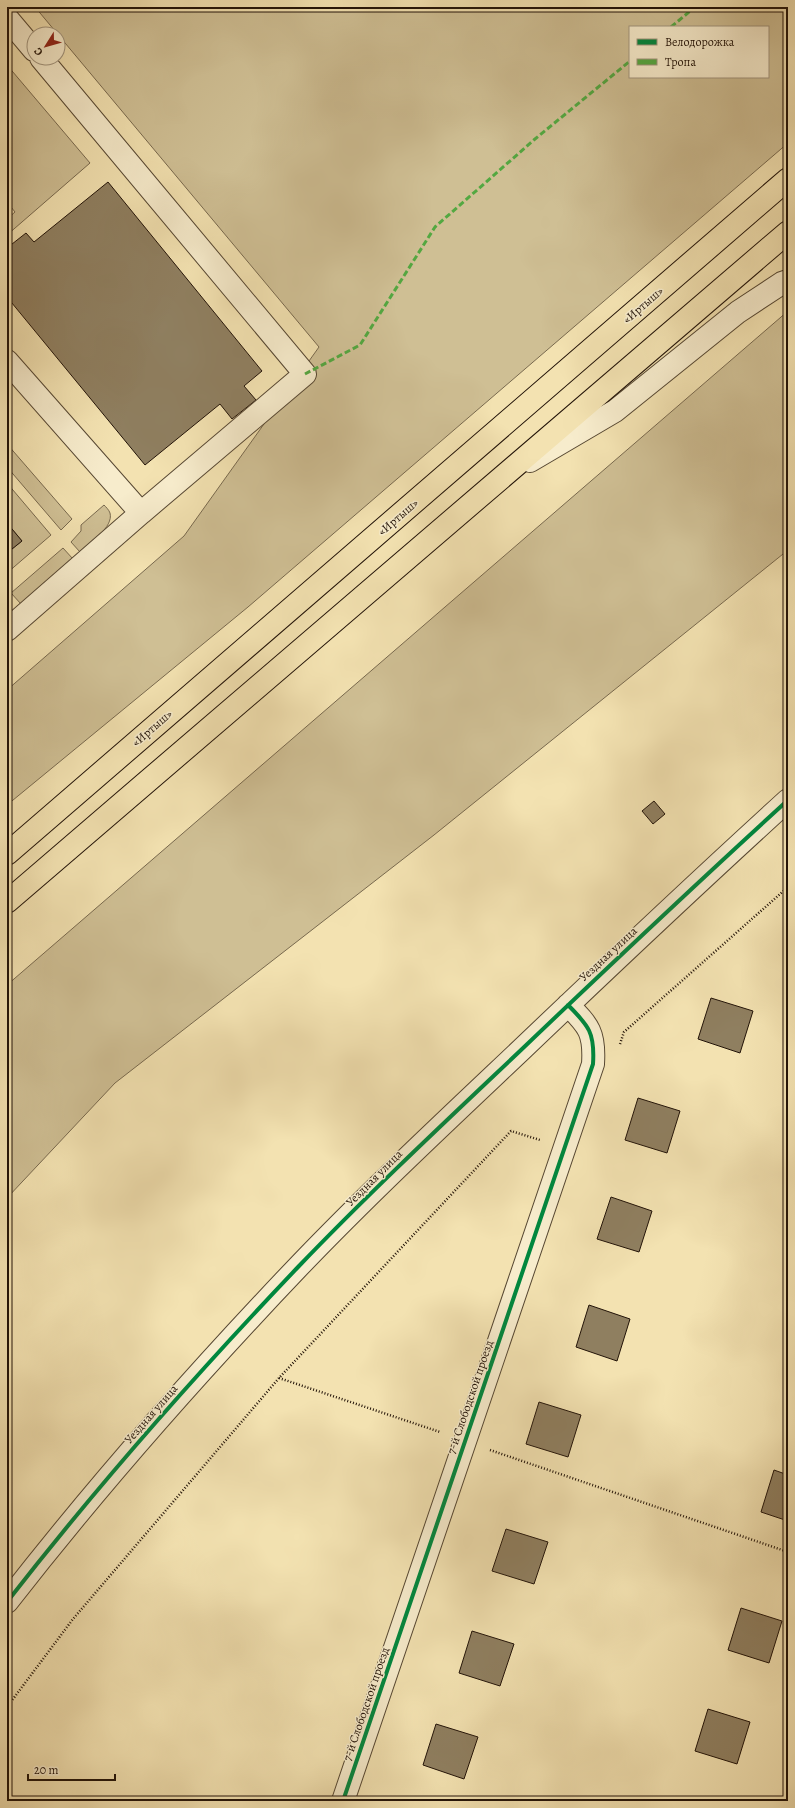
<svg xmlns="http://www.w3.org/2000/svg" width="795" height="1808" viewBox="0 0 795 1808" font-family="Alegreya,serif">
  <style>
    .green { fill: #cfbf94; stroke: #78694e; fill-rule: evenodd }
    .building { fill: #8f7f60; stroke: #221308 }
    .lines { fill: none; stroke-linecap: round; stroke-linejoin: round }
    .minor-casing { stroke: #564732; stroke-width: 24 }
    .highway-casing { stroke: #221308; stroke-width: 24 }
    .path { stroke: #221308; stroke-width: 2.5; stroke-dasharray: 1 2; stroke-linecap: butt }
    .minor { stroke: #f7eccc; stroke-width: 22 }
    .highway { stroke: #f3e2b1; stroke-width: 22 }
    .quiet { stroke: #53a841; stroke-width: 3; stroke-dasharray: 6 3; stroke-linecap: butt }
    .cycleway-casing { stroke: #f7eccc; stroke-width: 6 }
    .cycleway { stroke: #00873e; stroke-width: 4 }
    .labels { text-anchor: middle; stroke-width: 3; stroke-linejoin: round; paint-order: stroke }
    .street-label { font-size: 12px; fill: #221308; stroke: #f7eccc }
  </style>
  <rect width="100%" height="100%" fill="#f3e2b1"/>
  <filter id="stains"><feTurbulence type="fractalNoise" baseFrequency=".005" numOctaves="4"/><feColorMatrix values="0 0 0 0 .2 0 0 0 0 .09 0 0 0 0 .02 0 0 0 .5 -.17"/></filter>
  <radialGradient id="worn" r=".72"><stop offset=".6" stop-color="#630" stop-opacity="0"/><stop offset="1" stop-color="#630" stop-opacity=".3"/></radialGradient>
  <path class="green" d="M35,7h753v136l-540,464 -241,198v-115l177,-154 135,-189zM630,27h138v50h-138z
    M7,65l83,98 -83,72v-16l8,-7 -8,-10z
    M788,311v239l-354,285 -319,248 -108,115v-213z
    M7,444l65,75 -11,11 -54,-63z
    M7,483l44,52 -44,38v-20l15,-12 -15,-18z
    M104,505c2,2 5,5 6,8 4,14 -21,31 -30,39l-9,-10 10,-11v-6z
    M63,548l10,11 -52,45 -10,-11z"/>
  <path class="building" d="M108,182l154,189 -18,15 12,14 -24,19 -12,-15 -75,61 -138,-168v-37l2,-1 -2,-2v-9l19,-15 8,9z
    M7,523l15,18 -15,12z
    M654,801l11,13 -12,10 -11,-13z
    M711,998l42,13 -13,42 -42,-14z
    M638,1098l42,13 -13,42 -42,-13z
    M611,1197l41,14 -13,41 -42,-13z
    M589,1305l41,14 -13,42 -41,-14z
    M539,1402l42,13 -13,42 -42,-13z
    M774,1470l14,5v46l-27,-9z
    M506,1529l42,13 -14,42 -42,-13z
    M741,1608l41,13 -13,42 -41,-13z
    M472,1631l42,13 -14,42 -41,-13z
    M708,1709l42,13 -13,42 -42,-13z
    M436,1724l42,13 -14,42 -41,-14z"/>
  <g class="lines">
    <g class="minor-casing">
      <path id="minor" d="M7,18l27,32
        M41,58l264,316 -164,139
        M7,361l134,152 -134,117
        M530,461l85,-50 123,-99 44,-29 6,-2
        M7,1602c91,-117 190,-229 292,-336 71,-74 147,-145 222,-216 88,-84 177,-168 267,-250
        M343,1801l250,-737c2,-31 -4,-38 -25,-59"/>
    </g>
    <g class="highway-casing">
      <path id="highway" d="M7,854l781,-675
        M7,902c260,-224 522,-446 781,-670"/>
    </g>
    <path class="path" d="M620,1044l4,-12 164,-145
      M279,1378l161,54
      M490,1450l298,102
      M7,1707l66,-88 206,-241 232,-247 29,9"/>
    <use href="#minor" class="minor"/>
    <use href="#highway" class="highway"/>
    <path class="quiet" d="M671,27l24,-20
      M305,374l55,-29 75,-118 100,-88 95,-78"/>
    <g class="cycleway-casing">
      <path id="cycleway" d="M7,1602c91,-117 190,-229 292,-336 71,-74 147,-145 222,-216 88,-84 177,-168 267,-250
        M343,1801l250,-737c2,-31 -4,-38 -25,-59"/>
    </g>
    <use href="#cycleway" class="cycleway"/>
  </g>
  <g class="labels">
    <g class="street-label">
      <text transform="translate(643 305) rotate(-41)" y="4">«Иртыш»</text>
      <text transform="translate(398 517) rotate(-41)" y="4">«Иртыш»</text>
      <text transform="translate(152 728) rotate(-41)" y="4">«Иртыш»</text>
      <text transform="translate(608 954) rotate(-43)" y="4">Уездная улица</text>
      <text transform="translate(374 1178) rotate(-45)" y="4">Уездная улица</text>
      <text transform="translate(470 1397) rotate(-71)" y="4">7-й Слободской проезд</text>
      <text transform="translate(151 1414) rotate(-49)" y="4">Уездная улица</text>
      <text transform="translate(366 1704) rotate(-71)" y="4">7-й Слободской проезд</text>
    </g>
  </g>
  <rect width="795" height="1808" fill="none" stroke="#f3e2b1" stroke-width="24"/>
  <rect x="8" y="8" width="779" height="1792" fill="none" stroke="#221308" stroke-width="2"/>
  <rect x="12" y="12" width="771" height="1784" fill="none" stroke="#221308"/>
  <rect x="629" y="26" width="140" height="52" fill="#f7eccc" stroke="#a2957e"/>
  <rect x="637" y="39" width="20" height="6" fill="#00873e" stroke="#a2957e"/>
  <text x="665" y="46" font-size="12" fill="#221308">Велодорожка</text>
  <rect x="637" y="59" width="20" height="6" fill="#53a841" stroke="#a2957e"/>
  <text x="665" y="66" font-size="12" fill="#221308">Тропа</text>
  <g transform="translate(46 46) rotate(233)"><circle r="19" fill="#f7eccc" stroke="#a2957e"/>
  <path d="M0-3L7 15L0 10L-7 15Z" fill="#8f2418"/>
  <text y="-6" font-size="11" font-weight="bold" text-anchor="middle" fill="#221308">С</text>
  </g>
  <path d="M28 1774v6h87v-6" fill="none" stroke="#221308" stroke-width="2"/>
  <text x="34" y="1774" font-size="12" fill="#221308" stroke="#f7eccc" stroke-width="3" paint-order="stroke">20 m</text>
  <rect width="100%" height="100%" filter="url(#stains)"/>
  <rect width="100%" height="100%" fill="url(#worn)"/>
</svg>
